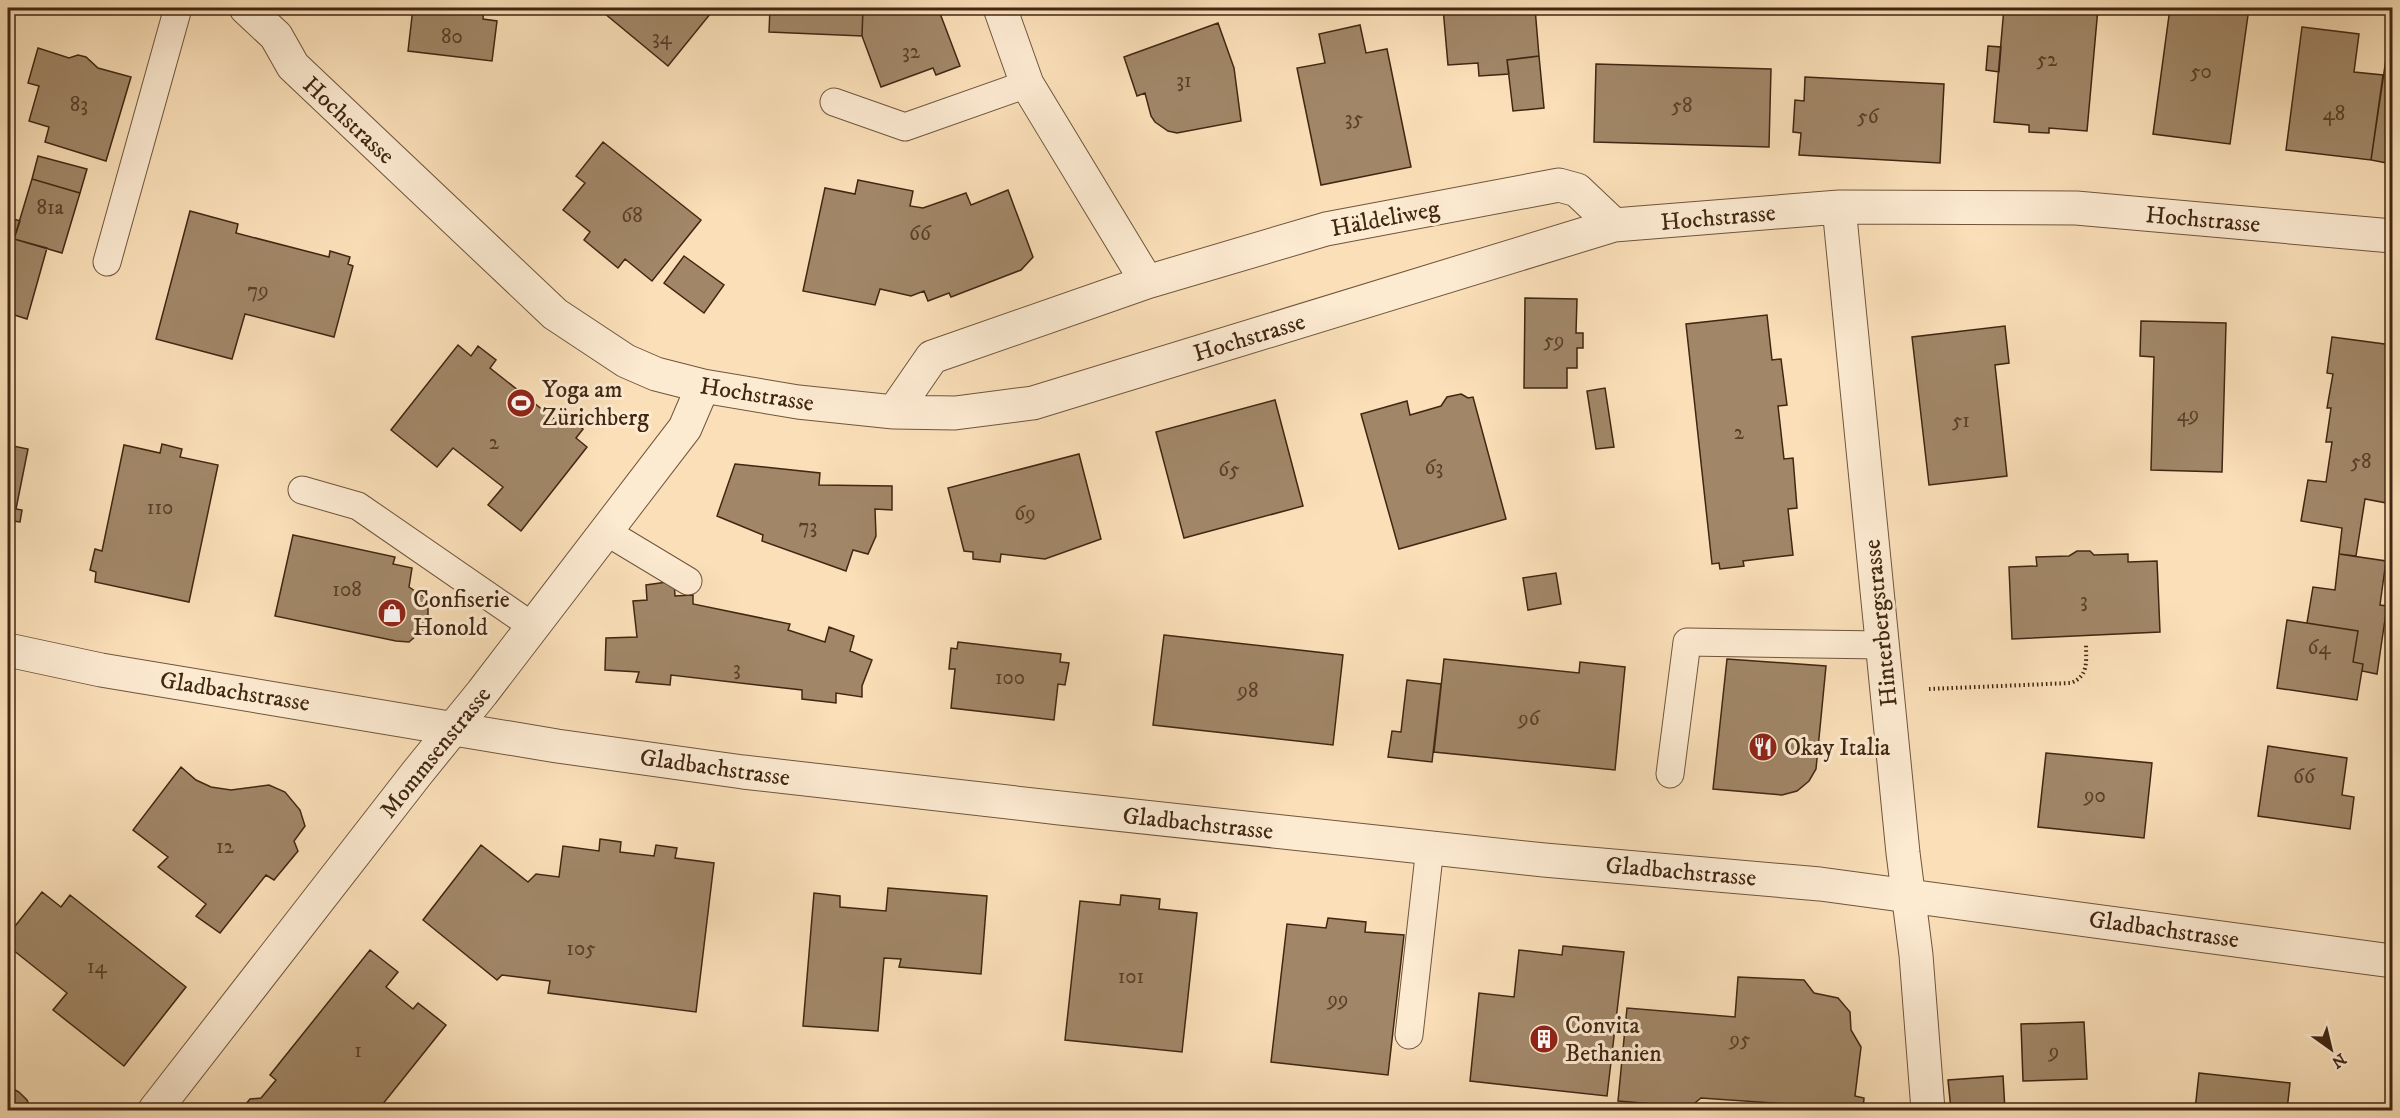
<svg xmlns="http://www.w3.org/2000/svg" width="2400" height="1118" viewBox="0 0 2400 1118" font-family="'IM FELL DW Pica',serif">
  <style>
    .building { fill: #a18768; stroke: #412712; stroke-width: 1.5 }
    .lines { fill: none; stroke-linecap: round; stroke-linejoin: round }
    .service-casing { stroke: #6f553c; stroke-width: 29 }
    .minor-casing { stroke: #6f553c; stroke-width: 35 }
    .tertiary-casing { stroke: #6f553c; stroke-width: 35 }
    .path { stroke: #412712; stroke-width: 4; stroke-dasharray: 1.5 3; stroke-linecap: butt }
    .service { stroke: #fcead1; stroke-width: 27 }
    .minor { stroke: #fcead1; stroke-width: 33 }
    .tertiary { stroke: #fcead1; stroke-width: 33 }
    .labels { text-anchor: middle; stroke-width: 6; stroke-linejoin: round; paint-order: stroke }
    .number-label { font-size: 21px; fill: #593f28 }
    .street-label { font-size: 24px; fill: #412712; stroke: #fcead1 }
    .poi-label { font-size: 24px; fill: #412712; stroke: #fcead1; text-anchor: start }
  </style>
  <rect width="100%" height="100%" fill="#fadfb8"/>
  <filter id="stains"><feTurbulence type="fractalNoise" baseFrequency=".00333" numOctaves="4"/><feColorMatrix values="0 0 0 0 .2 0 0 0 0 .09 0 0 0 0 .02 0 0 0 .5 -.17"/></filter>
  <radialGradient id="worn" r=".72"><stop offset=".6" stop-color="#630" stop-opacity="0"/><stop offset="1" stop-color="#630" stop-opacity=".3"/></radialGradient>
  <path class="building" d="M413,8h71l-1,11 14,2 -5,40 -84,-10z
    M598,8h117l-47,58z
    M770,8h93l-1,28 -93,-4z
    M863,8h75l22,58 -24,9 -3,-7 -52,19 -19,-51z
    M1443,8h92l4,48 -32,4 2,14 -30,2 -1,-13 -30,2z
    M2004,8h94l-11,123 -38,-3v5l-20,-1v-7l-35,-3z
    M2170,8h79l-19,136 -77,-10z
    M1218,23l16,45 7,53 -64,12 -9,-2 -13,-9 -4,-6 -6,-23 -8,3 -13,-39z
    M1360,25l6,28 21,-4 24,118 -90,18 -24,-117 28,-5 -6,-29z
    M2302,27l57,7 -5,38 29,3 -12,85 -85,-10z
    M1988,46l13,1 -2,25 -13,-2z
    M38,48l31,10 9,-3 8,2 12,11 33,9 -25,84 -61,-19 4,-15 -20,-6 10,-35 -11,-3z
    M1539,56l5,52 -31,3 -6,-51z
    M2386,59l6,1v104l-21,-4z
    M1596,64l175,5 -2,78 -175,-5z
    M1805,77l139,7 -4,79 -141,-8 2,-22 -8,-1 2,-32 9,1z
    M603,142l98,78 -49,61 -27,-22 -7,9 -34,-28 6,-8 -27,-22 22,-27 -9,-7z
    M38,156l49,13 -7,24 -48,-14z
    M32,179l48,14 -18,60 -48,-14z
    M858,180l55,11 -3,15 13,2 43,-15 5,12 37,-15 25,67 -12,13 -70,27 -2,-4 -21,8 -4,-10 -13,5 -31,-7 -5,16 -72,-14 22,-103 30,6z
    M190,211l48,13 -2,9 93,24 1,-6 20,6 -2,7 5,2 -19,71 -89,-23 -13,45 -76,-20z
    M8,217l12,4 -6,18 33,9 -20,71 -19,-6z
    M684,256l40,29 -20,28 -40,-30z
    M1525,298l52,1 -1,34h7v15h-6v20h-10v20h-43z
    M1767,315l5,45 9,-1 6,46 -9,1 6,53 9,-1 4,50 -9,1 5,46 -50,6 1,5 -24,3 -1,-6 -7,1 -26,-240z
    M2141,321l85,2 -4,149 -71,-2 3,-113 -14,-1z
    M2005,326l4,37 -14,2 12,111 -78,9 -17,-148z
    M2332,337l60,8v159l-27,-5 -9,57 -17,-2 3,-26 -41,-7 7,-41 18,2 6,-40h-6l5,-34h-4l6,-34 -6,-1z
    M458,345l13,11 7,-10 18,14 -6,8 68,54 7,-8 18,15 -7,9 11,9 -66,84 -33,-26 15,-18 -50,-39 -16,19 -46,-37z
    M1605,388l9,59 -18,2 -9,-58z
    M1461,394l7,4 5,-1 33,122 -107,30 -38,-135 46,-13 3,14 31,-9 6,-9z
    M1275,400l28,106 -119,32 -28,-106z
    M162,444l20,5 -2,8 38,8 -29,137 -94,-20 1,-10 -6,-2 5,-21 7,2 22,-106 36,8z
    M8,445l20,4 -12,60 6,1 -2,12 -7,-1 -5,26z
    M1079,454l22,85 -56,20 -44,-5 -1,8 -27,-3v-7l-9,-1 -16,-63z
    M735,464l85,9 -1,12 73,1v24l-17,-1 1,27 -8,18 -15,-4 -7,21 -84,-30 1,-6 -46,-19z
    M293,535l102,22 -2,7 19,4 -3,19 15,10 4,8v13l-3,10 -16,14 -13,-1 -121,-25z
    M2077,551h13l4,4 34,-1v8l29,-1 3,71 -148,7 -3,-72 28,-1 -1,-9 33,-1z
    M2339,554l47,7 -6,44 7,1 -10,68 -15,-3 1,-7 -10,-2 5,-31 -51,-8 6,-36 22,3z
    M1556,573l5,31 -33,6 -5,-32z
    M674,581l1,15 18,-1v9l97,20 -2,6 37,12 4,-15 25,9 -4,15 22,9 -10,26v11l-26,-4v10l-34,-4v-9l-131,-15 -1,10 -34,-3 3,-10 -34,-2 1,-32 31,-1 -4,-36 14,-1 -1,-15z
    M2287,620l71,11 -5,31 10,2 -6,36 -80,-12z
    M1164,635l179,20 -10,90 -180,-20z
    M958,642l103,12 -1,8 9,1 -4,22 -7,-1 -4,36 -103,-12 4,-39h-6l2,-21 6,1z
    M1444,659l135,14 1,-11 45,5 -10,103 -181,-18z
    M1727,659l99,7 -10,103 -7,12 -12,10 -15,4 -69,-6z
    M1407,680l34,4 -9,78 -44,-5 4,-26 9,1z
    M2268,746l79,12 -5,37 12,2 -4,32 -92,-13z
    M2046,753l106,10 -8,75 -106,-11z
    M181,767l15,13 15,7 20,3 38,-5 16,7 15,18 5,16 -11,15 4,10 -24,29 -8,-5 -46,58 -24,-17 10,-12 -48,-37 10,-10 -35,-27z
    M600,839l21,3 -1,10 34,4 2,-11 21,3 -2,10 39,5 -18,149 -148,-19 2,-12 -48,-6 -5,5 -74,-60 58,-75 47,37 8,-8 23,3 4,-31 36,5z
    M888,888l99,8 -6,78 -82,-7 2,-8 -17,-1 -6,73 -75,-5 11,-133 26,3v11l46,4z
    M42,892l19,15 9,-12 116,92 -62,79 -71,-56 14,-17 -59,-47v-11z
    M1121,895l39,4 -1,10 38,4 -15,139 -117,-12 15,-139 40,4z
    M1328,918l38,4 -1,10 39,3 -16,140 -117,-13 16,-138 39,4z
    M1563,946l61,6 -17,144 -137,-15 9,-88 35,4 5,-47 43,5z
    M370,950l28,22 -12,15 27,22 5,-6 28,22 -68,85h-137l9,-11 11,-1 15,-18 -6,-5z
    M1738,977l66,3 10,13 24,5 12,14 1,18 10,17 -6,49 9,2 -1,12h-60v-5l-102,-7 -11,9 -72,-6 9,-93 108,9z
    M2084,1022l3,57 -64,2 -2,-57z
    M2199,1073l91,10 -3,27h-92z
    M2003,1076l2,34h-54l-3,-30z
    M8,1086l11,6 8,8 4,10h-23z"/>
  <g class="lines">
    <g class="service-casing">
      <path id="service" d="M834,102l71,25 122,-43
        M107,262l71,-254
        M302,490l56,16 174,120
        M605,531l83,50
        M1670,774l17,-132 195,3
        M1409,1035l21,-188"/>
    </g>
    <g class="minor-casing">
      <path id="minor" d="M246,8l30,28 17,30 262,248 71,47 30,13 47,12 95,16 96,10 61,1 78,-10 581,-178 225,-18 237,1 316,28
        M1000,8l27,76 120,198
        M1839,207l64,646 13,102 12,155
        M894,412l38,-55 215,-75 179,-53 233,-44 18,5 37,35
        M155,1110l262,-337 65,-80 203,-265 18,-42"/>
    </g>
    <g class="tertiary-casing">
      <path id="tertiary" d="M8,650l93,20 456,76 186,26 317,36 484,52 276,24 572,77"/>
    </g>
    <path class="path" d="M1929,689l142,-6c18,-7 15,-22 15,-39"/>
    <use href="#service" class="service"/>
    <use href="#minor" class="minor"/>
    <use href="#tertiary" class="tertiary"/>
  </g>
  <defs>
    <g id="stadium-disc" transform="scale(1.5)"><circle r="9.5" fill="#8f2418" stroke="#fcead1"/><path d="M0-5a6.5 5 0 1 0 0 10a6.5 5 0 1 0 0-10ZM-3.5-1.8h7v3.6h-7Z" fill="#fff"/></g>
    <g id="shop-disc" transform="scale(1.5)"><circle r="9.5" fill="#8f2418" stroke="#fcead1"/><path d="M-5-2.5h2.3a2.7 3.5 0 0 1 5.4 0H5L5.5 6h-11ZM-1.5-2.5h3a1.5 2.3 0 0 0-3 0Z" fill="#fff"/></g>
    <g id="restaurant-disc" transform="scale(1.5)"><circle r="9.5" fill="#8f2418" stroke="#fcead1"/><path d="M-5-6h1v4h1v-4h1v4h1v-4h1v5L-1.5 .5V6h-2V.5L-5-1ZM5-6V6H3V1.5H1.5Q1.5-4 5-6Z" fill="#fff"/></g>
    <g id="building-disc" transform="scale(1.5)"><circle r="9.5" fill="#8f2418" stroke="#fcead1"/><path d="M-4-6H4V6H1V3H-1V6H-4ZM-2.5-4.3h1.7v1.8h-1.7ZM.8-4.3h1.7v1.8H.8ZM-2.5-1h1.7V.8h-1.7ZM.8-1h1.7V.8H.8Z" fill="#fff"/></g>
  </defs>
  <g fill-rule="evenodd">
    <use href="#stadium-disc" x="521" y="403"/>
    <use href="#shop-disc" x="392" y="613"/>
    <use href="#restaurant-disc" x="1763" y="747"/>
    <use href="#building-disc" x="1544" y="1039"/>
  </g>
  <g class="labels">
    <g class="number-label">
      <text x="452" y="43">80</text>
      <text x="662" y="44">34</text>
      <text x="911" y="58">32</text>
      <text x="2047" y="66">52</text>
      <text x="2201" y="78">50</text>
      <text x="1184" y="87">31</text>
      <text x="79" y="111">83</text>
      <text x="1682" y="112">58</text>
      <text x="2334" y="120">48</text>
      <text x="1868" y="123">56</text>
      <text x="1354" y="125">35</text>
      <text x="50" y="214">81a</text>
      <text x="632" y="222">68</text>
      <text x="920" y="240">66</text>
      <text x="258" y="297">79</text>
      <text x="1554" y="347">59</text>
      <text x="2188" y="421">49</text>
      <text x="1961" y="427">51</text>
      <text x="1739" y="439">2</text>
      <text x="494" y="449">2</text>
      <text x="2361" y="468">58</text>
      <text x="1434" y="474">63</text>
      <text x="1229" y="476">65</text>
      <text x="160" y="514">110</text>
      <text x="1025" y="520">69</text>
      <text x="808" y="533">73</text>
      <text x="347" y="596">108</text>
      <text x="2084" y="607">3</text>
      <text x="2319" y="654">64</text>
      <text x="737" y="675">3</text>
      <text x="1010" y="684">100</text>
      <text x="1248" y="697">98</text>
      <text x="1529" y="725">96</text>
      <text x="2304" y="783">66</text>
      <text x="2095" y="802">90</text>
      <text x="225" y="853">12</text>
      <text x="581" y="955">105</text>
      <text x="97" y="973">14</text>
      <text x="1131" y="983">101</text>
      <text x="1338" y="1006">99</text>
      <text x="1740" y="1046">95</text>
      <text x="358" y="1057">1</text>
      <text x="2054" y="1058">9</text>
    </g>
    <g class="street-label">
      <text transform="translate(349 120) rotate(43)" y="8">Hochstrasse</text>
      <text transform="translate(1718 217) rotate(-5)" y="8">Hochstrasse</text>
      <text transform="translate(1385 218) rotate(-11)" y="8">Häldeliweg</text>
      <text transform="translate(2203 219) rotate(5)" y="8">Hochstrasse</text>
      <text transform="translate(1249 337) rotate(-17)" y="8">Hochstrasse</text>
      <text transform="translate(757 394) rotate(9)" y="8">Hochstrasse</text>
      <text transform="translate(1880 623) rotate(-96)" y="8">Hinterbergstrasse</text>
      <text transform="translate(235 691) rotate(9)" y="8">Gladbachstrasse</text>
      <text transform="translate(435 752) rotate(-51)" y="8">Mommsenstrasse</text>
      <text transform="translate(715 767) rotate(8)" y="8">Gladbachstrasse</text>
      <text transform="translate(1198 823) rotate(6)" y="8">Gladbachstrasse</text>
      <text transform="translate(1681 871) rotate(5)" y="8">Gladbachstrasse</text>
      <text transform="translate(2164 929) rotate(8)" y="8">Gladbachstrasse</text>
    </g>
    <g class="poi-label">
      <text x="542" y="397">Yoga am<tspan x="542" dy="28">Zürichberg</tspan></text>
      <text x="413" y="607">Confiserie<tspan x="413" dy="28">Honold</tspan></text>
      <text x="1784" y="755">Okay Italia</text>
      <text x="1565" y="1033">Convita<tspan x="1565" dy="28">Bethanien</tspan></text>
    </g>
  </g>
  <rect width="2400" height="1118" fill="none" stroke="#fadfb8" stroke-width="30"/>
  <rect x="9" y="9" width="2382" height="1100" fill="none" stroke="#412712" stroke-width="3"/>
  <rect x="15" y="15" width="2370" height="1088" fill="none" stroke="#412712" stroke-width="1.5"/>
  <g transform="translate(2331 1049) rotate(146)" stroke="#fcead1" stroke-width="4.5" paint-order="stroke">
  <path d="M0-4.5L10 22L0 15L-10 22Z" fill="#412712"/>
  <text y="-9" font-size="16" font-weight="bold" text-anchor="middle" fill="#412712">N</text>
  </g>
  <rect width="100%" height="100%" filter="url(#stains)"/>
  <rect width="100%" height="100%" fill="url(#worn)"/>
</svg>
